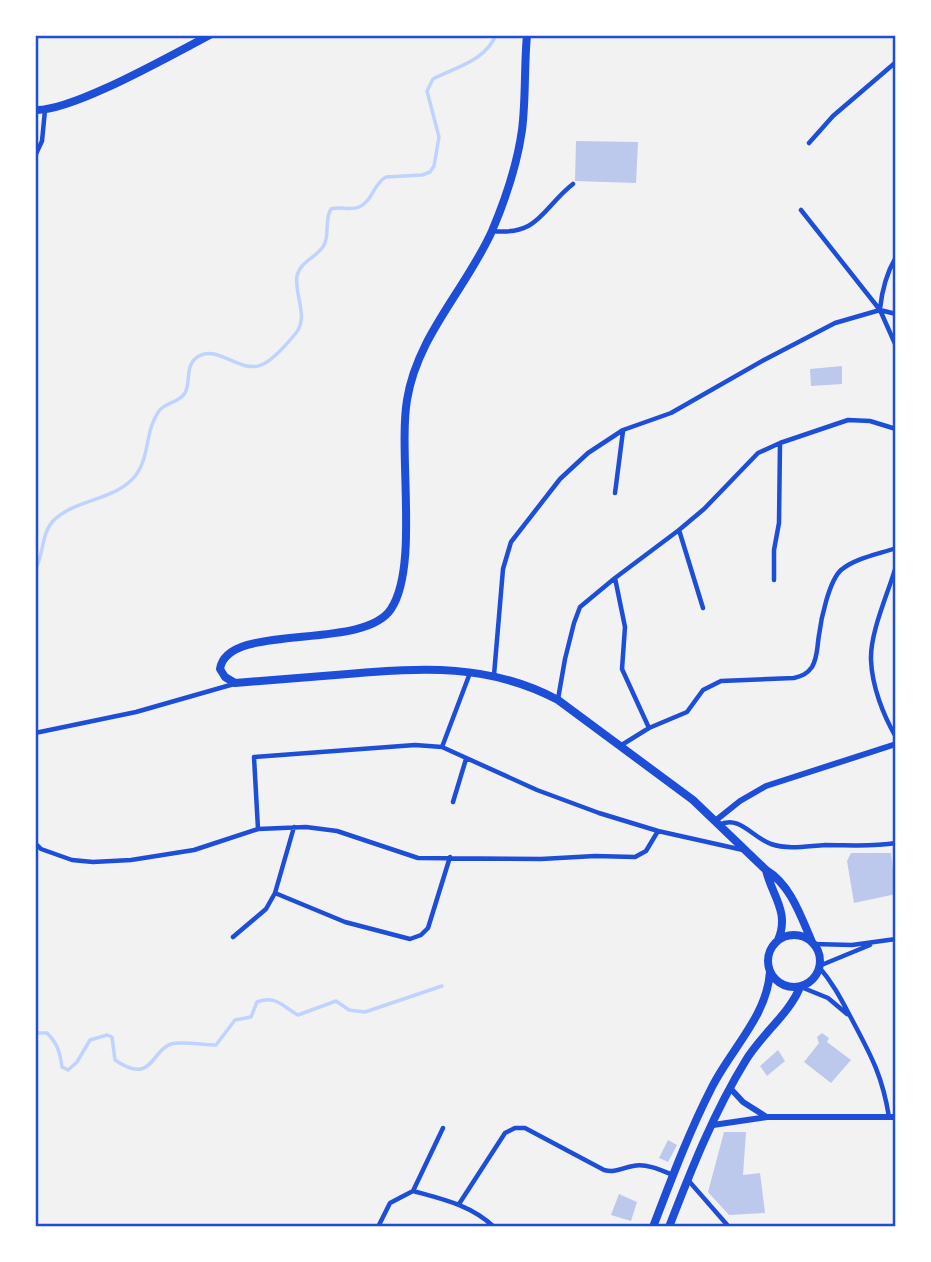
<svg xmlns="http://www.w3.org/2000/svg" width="931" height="1262" viewBox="0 0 931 1262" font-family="Overpass,sans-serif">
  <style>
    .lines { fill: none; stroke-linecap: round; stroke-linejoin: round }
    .stream { stroke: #bfd3fe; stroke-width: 3.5 }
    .building { fill: #bdc9ec }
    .minor { stroke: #1d4ed8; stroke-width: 4.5 }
    .tertiary { stroke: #1d4ed8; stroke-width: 6 }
    .primary { stroke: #1d4ed8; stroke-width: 8 }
    .neatline { fill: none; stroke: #1d4ed8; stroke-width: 2.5 }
  </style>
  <rect width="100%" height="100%" fill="#f2f2f2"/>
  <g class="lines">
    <path class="stream" d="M35,570c9,-15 6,-36 18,-49 23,-23 63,-20 83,-46 14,-19 9,-45 23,-64 7,-9 20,-8 26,-18 6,-11 0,-26 11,-35 20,-16 43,16 65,7 10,-3 28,-23 35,-32 13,-16 -2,-39 1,-57 3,-15 21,-19 27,-31 6,-11 0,-25 7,-36 10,-3 19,2 28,-2 14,-6 14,-23 27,-30l36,-2 8,-3 4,-6 5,-29 -12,-46 6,-12c23,-12 52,-18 63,-44
      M35,1033h12c11,11 13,20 15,34l6,3 9,-8 13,-22 17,-5 5,2 3,23c38,26 36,-10 56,-16 11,-3 32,1 45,1l19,-25 16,-3 6,-15c19,-7 25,4 41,13l38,-14 13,9 16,2 77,-26"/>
  </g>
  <path class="building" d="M576,141l62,1 -2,41 -61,-2z
    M842,366v18l-31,2 -1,-17z
    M851,853h40l5,41 -42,9 -7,-42z
    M822,1033l7,5 -2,4 24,18 -20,23 -27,-21 15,-19 -2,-6z
    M778,1050l7,11 -18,15 -7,-10z
    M724,1132h22l-3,43 17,-2 5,40 -36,2 -21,-23z
    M668,1140l9,5 -9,17 -9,-4z
    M619,1194l18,8 -6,19 -20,-6z"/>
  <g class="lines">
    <path class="minor" d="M809,143l24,-27 63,-54
      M35,156l7,-15 3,-31
      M801,210l79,100 16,36
      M492,231c48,5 50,-23 81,-47
      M880,309c2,-20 6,-35 16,-52
      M615,493l8,-62
      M679,530l24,78
      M896,566c-8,28 -26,66 -25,94 1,26 12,55 25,77
      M615,578l10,49 -3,42 27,59
      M774,580v-30l5,-27 1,-80
      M494,675l9,-106 8,-27 49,-63 28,-26 35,-23 48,-17 93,-53 71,-37 45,-13 16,4
      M558,699l7,-40 9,-36 6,-16 35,-29 64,-48 25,-21 54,-56 22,-10 68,-23 22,1 26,8
      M35,733l101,-21 98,-28
      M620,746l29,-18 38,-16 16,-22 18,-9 73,-3c8,-2 13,-4 18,-11 6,-10 5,-21 7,-32 2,-16 10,-54 22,-65 14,-12 38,-16 55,-22
      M442,747l28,-74
      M453,802l13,-43
      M719,825c20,-11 34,13 52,19 18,6 36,2 54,1 24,0 47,2 71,-2
      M294,827l-19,66 70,29 65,17 11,-4 7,-7 22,-71
      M258,829l-4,-72 161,-12 27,2 95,43 62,23 59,18 85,19
      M35,843l6,6 31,11 21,2 38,-2 63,-10 64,-21 48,-2 31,4 81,27 123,1 54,-3 40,1 11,-6 12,-20
      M233,937l33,-28 9,-16
      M813,944l39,1 44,-6
      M819,966l51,-21
      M819,967c13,15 21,30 30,47 20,38 33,59 40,103
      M801,987l27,11 19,16
      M688,1180l41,47
      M413,1191l30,-63
      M459,1204l46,-71 10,-5h10l79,42c12,3 17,-2 29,-4 13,-3 28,4 40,9
      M378,1227l12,-24 23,-12c29,8 58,14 81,36"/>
    <path class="tertiary" d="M715,821l25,-20 26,-15 130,-42
      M730,1088l13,14 22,14
      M713,1125l54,-8h129"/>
    <path class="primary" d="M527,35c-3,31 -1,64 -5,95 -5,36 -16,68 -30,101 -26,58 -75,105 -85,169 -9,55 12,167 -16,209 -28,43 -164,12 -171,60l5,8 10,6c38,-3 75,-6 113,-9 75,-6 141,-11 210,26l135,100 73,70c25,15 35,47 46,72
      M35,110c37,2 138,-56 175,-75
      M766,870c6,26 24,42 12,70
      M768 961a26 26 0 1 1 52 0a26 26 0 1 1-52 0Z
      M653,1227c18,-47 36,-95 59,-140 19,-38 55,-71 58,-115
      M669,1227c22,-57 45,-115 77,-167 15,-25 44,-47 54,-73"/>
  </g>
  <rect width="931" height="1262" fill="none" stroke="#ffffff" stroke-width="74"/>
  <rect x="37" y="37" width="857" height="1188" class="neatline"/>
</svg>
